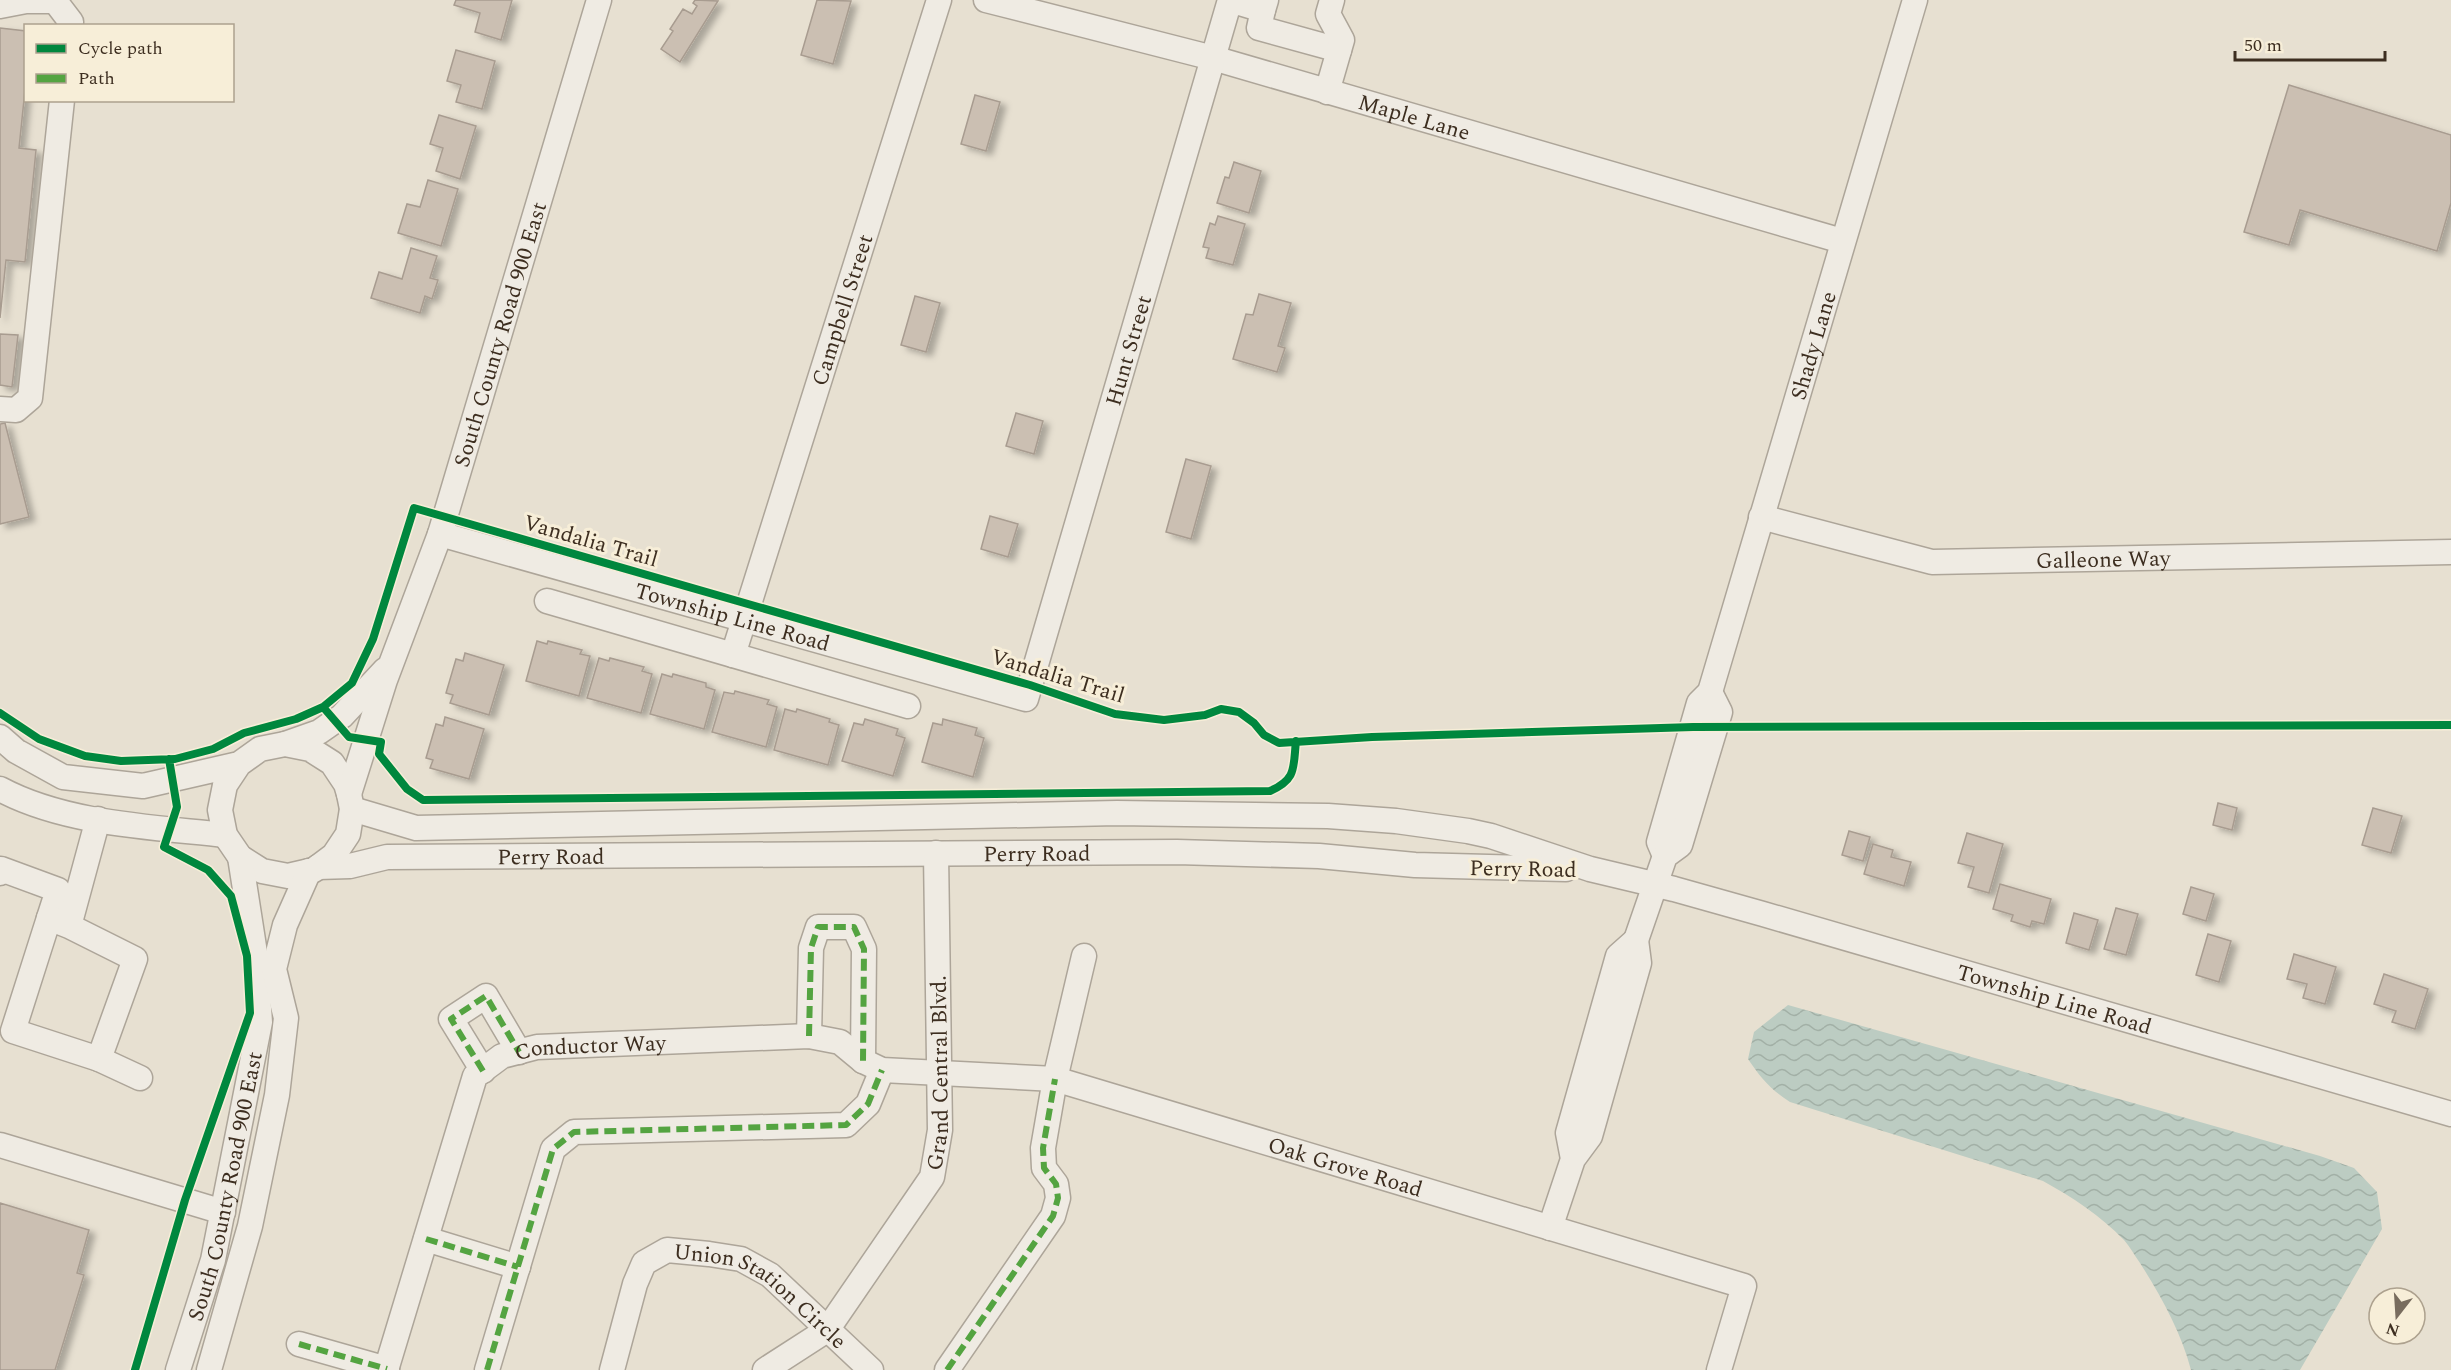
<svg xmlns="http://www.w3.org/2000/svg" width="2451" height="1370" viewBox="0 0 2451 1370" font-family="Spectral,serif">
  <style>
    .water { fill: url(#water-waves) }
    .building { fill: #cbbfb2; stroke: #a89c90; stroke-width: 1.5; filter: url(#shadow) }
    .lines { fill: none; stroke-linecap: round; stroke-linejoin: round }
    .minor-casing { stroke: #ada599; stroke-width: 27 }
    .minor { stroke: #efebe3; stroke-width: 24 }
    .quiet { stroke: #54a441; stroke-width: 6; stroke-dasharray: 12 6; stroke-linecap: butt }
    .cycleway-casing { stroke: #f7eed8; stroke-width: 11 }
    .cycleway { stroke: #00873e; stroke-width: 8 }
    .labels { text-anchor: middle; stroke-width: 6; stroke-linejoin: round; paint-order: stroke }
    .street-label { font-size: 22px; fill: #3d2e20; stroke: #f7eed8 }
  </style>
  <defs>
    <pattern id="water-waves" width="16" height="10" patternUnits="userSpaceOnUse" patternTransform="scale(1.5)"><rect width="16" height="10" fill="#bcccc2"/><path d="M0 5q4-4 8 0t8 0" fill="none" stroke="#a2b0a6"/></pattern>
    <filter id="shadow"><feDropShadow dx="6" dy="4" stdDeviation="3" flood-color="#0004"/></filter>
  </defs>
  <rect width="100%" height="100%" fill="#e7e0d1"/>
  <path class="water" d="M1788,1005l532,151 34,12 23,24 5,37 -82,141h-109c-10,-38 -30,-74 -51,-107 -5,-7 -10,-16 -16,-23 -23,-24 -52,-43 -81,-59l-253,-79c-19,-12 -30,-25 -42,-43l6,-27z"/>
  <path class="building" d="M456,0h56l-11,40 -26,-8 5,-19 -26,-8z
    M695,0l23,1 -38,61 -19,-13 12,-18 -3,-2 13,-20 9,5 5,-8 -4,-3z
    M817,0l34,1 -18,63 -32,-9z
    M0,28l26,3v49l-7,68 17,2 -11,112 -19,-2 -6,58z
    M456,50l39,11 -13,48 -26,-7 5,-17 -14,-4z
    M2289,85l162,50v68l-14,48 -137,-41 -11,35 -45,-13z
    M975,95l25,7 -14,49 -25,-7z
    M439,115l37,11 -16,53 -24,-8 7,-23 -13,-4z
    M1234,162l27,9 -12,42 -32,-10 8,-26 4,1z
    M428,180l30,9 -17,57 -43,-13 9,-29 13,3z
    M1218,216l27,8 -12,41 -27,-7 3,-10 -6,-1 7,-24 5,2z
    M411,248l26,8 -7,22 8,2 -6,19 -7,-3 -5,17 -49,-15 8,-26 23,7z
    M1259,294l32,9 -13,43 7,2 -8,24 -44,-13 13,-45 7,1z
    M915,296l25,7 -14,49 -25,-7z
    M0,334l18,1 -6,52 -12,-2z
    M1016,413l27,8 -9,33 -28,-8z
    M5,423l24,94 -29,7v-100z
    M1186,459l25,7 -20,73 -25,-7z
    M990,516l28,8 -10,33 -27,-8z
    M537,641l10,3 1,-3 34,9 -2,4 10,2 -11,40 -53,-15z
    M465,653l39,12 -15,50 -39,-12 3,-8 -7,-2 10,-34 7,2z
    M599,658l10,3 1,-3 34,9 -2,4 10,3 -11,39 -54,-15z
    M662,674l10,3 1,-3 33,9v4l9,3 -11,39 -54,-15z
    M735,691l34,9 -2,4 10,3 -11,40 -54,-15 12,-40 10,2z
    M785,709l11,3 1,-3 33,10 -1,3 10,3 -11,40 -54,-15z
    M445,717l39,12 -15,50 -39,-11 3,-8 -7,-2 10,-34 7,2z
    M865,719l33,10 -2,6 9,3 -12,38 -51,-15 12,-38 9,2z
    M943,719l34,9 -2,7 9,3 -11,39 -51,-15 11,-39 9,2z
    M2218,803l19,5 -5,22 -19,-5z
    M2373,808l29,8 -11,37 -29,-8z
    M1849,831l21,6 -7,24 -21,-6z
    M1967,833l36,11 -14,49 -21,-6 6,-20 -16,-4z
    M1873,844l20,6 -2,7 20,5 -7,24 -40,-12z
    M2000,884l51,15 -7,25 -12,-3 -2,6 -19,-6 2,-6 -20,-6z
    M2191,887l23,7 -8,27 -23,-7z
    M2116,908l22,6 -12,41 -22,-6z
    M2074,913l24,7 -9,30 -23,-7z
    M2208,934l23,7 -12,41 -23,-7z
    M2294,954l42,13 -11,37 -22,-6 4,-14 -20,-5z
    M2384,974l44,15 -13,40 -23,-7 4,-11 -22,-7z
    M0,1203l89,27 -12,43 7,2 -29,95h-55z"/>
  <g class="lines">
    <g class="minor-casing">
      <g id="minor">
        <path id="s1" d="M986,0l227,58 629,183"/>
        <path d="M0,6l26,-5h29l16,21 -1,4"/>
        <path d="M1263,10l-4,18 80,22"/>
        <path d="M1327,92l15,-52 -14,-26 4,-14"/>
        <path d="M0,409l16,1 14,-12 32,-298"/>
        <path id="s2" d="M1761,517l171,45 519,-10"/>
        <path id="s3" d="M440,534l586,165 204,-699 33,10 3,-10"/>
        <path d="M547,601l361,105"/>
        <path id="s4" d="M733,655l206,-655"/>
        <path d="M0,737l16,14 47,26 80,9 96,-22 21,-15 25,-5 25,5 22,14 14,21 3,10 3,15 -4,25 -14,21 -20,15 -26,6 -26,-5 -22,-14 -15,-22 -5,-25 5,-25 14,-21"/>
        <path d="M285,744l34,-12 23,-16 43,-46"/>
        <path d="M0,789c65,35 153,38 225,46"/>
        <path id="s5" d="M349,794l36,-114 55,-146 159,-534"/>
        <path id="s6" d="M352,809l64,19 701,-15 211,3 68,5 72,10 23,5 99,33 84,20 89,25 688,200"/>
        <path id="s7" d="M1665,856l-6,-14 40,-139 11,-11 205,-692"/>
        <path id="s8" d="M318,867l32,-1 37,-9 790,-5 142,4 96,9 151,4"/>
        <path d="M0,873l1,-4 57,21 -9,28"/>
        <path d="M69,926l-20,-8 -36,113 86,28 36,-100 -66,-33 29,-107"/>
        <path d="M1636,940l29,-84 15,-11 40,-133 -10,-20"/>
        <path d="M809,1036l2,-88 7,-21h36l10,22 -1,112"/>
        <path d="M99,1059l41,19"/>
        <path d="M483,1071l-32,-52 35,-23 33,56"/>
        <path d="M0,1145l223,67"/>
        <path d="M1550,1228l23,-69 17,-23 49,-173 -3,-23 -18,16 -50,177 5,26"/>
        <path d="M426,1239l92,28"/>
        <path d="M299,1344l88,25"/>
        <path id="s9" d="M178,1370l35,-110 47,-238 -5,-69 -15,-96"/>
        <path d="M209,1370l41,-144 27,-131 9,-77 -12,-49 11,-44 24,-54"/>
        <path id="s10" d="M386,1370l89,-294 27,-20 35,-9 272,-11 31,6 23,19 19,9 173,9 689,207 -25,84"/>
        <path d="M487,1370l66,-221 21,-17 272,-7 22,-21 14,-34"/>
        <path id="s11" d="M612,1370l23,-86 9,-21 23,-13 42,4 32,5 29,16 101,95"/>
        <path id="s12" d="M765,1370l62,-40 105,-153 8,-47 -4,-277"/>
        <path d="M947,1370l106,-154 5,-18 -2,-14 -12,-16 -1,-20 12,-69 29,-123"/>
      </g>
    </g>
    <use href="#minor" class="minor"/>
    <path class="quiet" d="M809,1036l2,-88 7,-21h36l10,22 -1,112
      M483,1071l-32,-52 35,-23 33,56
      M426,1239l92,28
      M299,1344l88,25
      M487,1370l66,-221 21,-17 272,-7 22,-21 14,-34
      M947,1370l106,-154 5,-18 -2,-14 -12,-16 -1,-20 12,-69"/>
    <g class="cycleway-casing">
      <path id="cycleway" d="M323,707l26,30 32,5 -2,12 28,35 16,11 847,-9c27,-12 23,-23 26,-50
        M0,713l39,26 46,17 36,5 54,-2 38,-10 31,-16 52,-14 27,-12 29,-24 21,-44 41,-131 616,177 85,29 49,6 41,-5 16,-6 18,3 15,11 10,12 15,8 93,-6 321,-10 758,-2
        M135,1370l50,-170 65,-187 -3,-57 -16,-60 -23,-26 -44,-23 13,-40 -8,-48"/>
    </g>
    <use href="#cycleway" class="cycleway"/>
  </g>
  <g class="labels">
    <g class="street-label">
      <text dy="8" stroke="none"><textPath href="#s1" startOffset="444">Maple Lane</textPath></text>
      <text dy="8" stroke="none"><textPath href="#s4" startOffset="362">Campbell Street</textPath></text>
      <text dy="8" stroke="none"><textPath href="#s5" startOffset="484">South County Road 900 East</textPath></text>
      <text dy="8" stroke="none"><textPath href="#s7" startOffset="537">Shady Lane</textPath></text>
      <text dy="8" stroke="none"><textPath href="#s3" startOffset="972">Hunt Street</textPath></text>
      <text transform="translate(591 540) rotate(16)" y="8">Vandalia Trail</text>
      <text dy="8" stroke="none"><textPath href="#s2" startOffset="348">Galleone Way</textPath></text>
      <text dy="8" stroke="none"><textPath href="#s3" startOffset="304">Township Line Road</textPath></text>
      <text transform="translate(1058 675) rotate(17)" y="8">Vandalia Trail</text>
      <text dy="8" stroke="none"><textPath href="#s8" startOffset="720">Perry Road</textPath></text>
      <text dy="8" stroke="none"><textPath href="#s8" startOffset="234">Perry Road</textPath></text>
      <text transform="translate(1523 868) rotate(1)" y="8">Perry Road</text>
      <text dy="8" stroke="none"><textPath href="#s6" startOffset="1730">Township Line Road</textPath></text>
      <text dy="8" stroke="none"><textPath href="#s10" startOffset="430">Conductor Way</textPath></text>
      <text dy="8" stroke="none"><textPath href="#s12" startOffset="364">Grand Central Blvd.</textPath></text>
      <text dy="8" stroke="none"><textPath href="#s10" startOffset="1208">Oak Grove Road</textPath></text>
      <text dy="8" stroke="none"><textPath href="#s9" startOffset="190">South County Road 900 East</textPath></text>
      <text dy="8" stroke="none"><textPath href="#s11" startOffset="246">Union Station Circle</textPath></text>
    </g>
  </g>
  <rect x="24" y="24" width="210" height="78" fill="#f7eed8" stroke="#ada18e" stroke-width="1.5"/>
  <rect x="36" y="44" width="30" height="9" fill="#00873e" stroke="#ada18e" stroke-width="1.5"/>
  <text x="78" y="54" font-size="18" fill="#3d2e20">Cycle path</text>
  <rect x="36" y="74" width="30" height="9" fill="#54a441" stroke="#ada18e" stroke-width="1.5"/>
  <text x="78" y="84" font-size="18" fill="#3d2e20">Path</text>
  <g transform="translate(2397 1316) rotate(197)"><circle r="28" fill="#f7eed8" stroke="#ada18e" stroke-width="1.5"/>
  <path d="M0-4.5L10 22L0 15L-10 22Z" fill="#786c5e"/>
  <text y="-9" font-size="16" font-weight="bold" text-anchor="middle" fill="#3d2e20">N</text>
  </g>
  <path d="M2235 51v9h150v-9" fill="none" stroke="#3d2e20" stroke-width="3"/>
  <text x="2244" y="51" font-size="18" fill="#3d2e20" stroke="#f7eed8" stroke-width="4.5" paint-order="stroke">50 m</text>
</svg>
